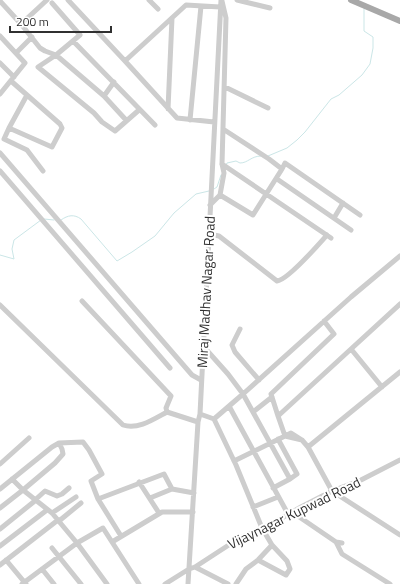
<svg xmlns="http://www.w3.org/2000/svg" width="400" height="584" viewBox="0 0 400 584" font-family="'Titillium Web',sans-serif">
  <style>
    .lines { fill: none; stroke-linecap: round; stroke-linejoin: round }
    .stream { stroke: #cbe6e7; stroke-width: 1 }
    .minor { stroke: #cdcdcd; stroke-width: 5 }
    .major { stroke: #a8a8a8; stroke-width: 6 }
    .labels { text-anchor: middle; stroke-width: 4; stroke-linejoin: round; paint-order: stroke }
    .street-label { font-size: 14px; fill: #303030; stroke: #fff }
  </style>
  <rect width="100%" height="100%" fill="#fff"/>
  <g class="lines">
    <path class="stream" d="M268,156l19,-8 10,-8 8,-8 26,-33 8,-4 23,-20 8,-11 3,-16v-11l-9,-6v-22
      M226,165l1,-2 9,-2 4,2c8,0 11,-7 21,-7
      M214,189l3,-2 4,-12
      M44,219l10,1
      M61,220c7,-5 13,-6 20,-1l36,42 15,-9 23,-16 19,-23 22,-19 13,-3
      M0,255l14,4 -2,-10 2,-9 27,-20"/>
    <path class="minor" d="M68,0l57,61
      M149,0l9,9
      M237,0l33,8
      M0,1l21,23 26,-24
      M52,3l28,32 -24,20 -18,12 56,46 8,9 13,9 24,-21
      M21,24l19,24 5,3 11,4 48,41 22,24
      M0,36l25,27 -25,31
      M73,41l82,84
      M16,53l16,-16
      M0,63l14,14
      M11,81l49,43 2,4 -10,19 -43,-19 18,-33
      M225,87l43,21
      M104,96l10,-14
      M168,109l4,-91
      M190,120l11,-114
      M214,122l-37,-4 -52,-57 61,-56 34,2
      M9,128l-5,11 23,11 16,21
      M223,129l46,30 13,10 3,-6 75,52
      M0,153l192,222 9,5
      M222,164l109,74
      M0,171l170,197
      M277,179l74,51
      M220,195l33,20 29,-46
      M210,205l10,-10 4,-22 -2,-9 4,-146 -4,-17
      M334,218l9,-15
      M209,234l10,2 58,45c11,-1 41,-36 50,-46
      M82,301l89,95 -5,12 1,4
      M0,305l123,120c15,5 31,-6 44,-13l31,10
      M240,329l-8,16 3,7 24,28
      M351,349l49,-45
      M229,406l59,108
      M253,412l19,-15
      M200,414l14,5 29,-25 -15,-20 -25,-28
      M278,416l-7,-22 63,-60 -10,-13
      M214,419l22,46 26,63 10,17 15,16 3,8 -4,6 -28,-15
      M278,439l19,35 -7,5
      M302,440l-17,-4 6,-3 11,7 6,7 24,44 68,44
      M308,447l92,-75
      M234,461l51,-25 -7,-20 73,-67 31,38
      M0,464l29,-26
      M12,479l11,11 32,-27 8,-9 -1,-5 -3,-6
      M139,482l20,31
      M273,488l17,-9 -47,-85 108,-97 49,-41
      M0,489l52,-42 7,-4 24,-1 6,8 13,24 -11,7 7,18
      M150,498l22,-9
      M35,500l10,-9 12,5 5,-2 7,-6
      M253,507l25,-10
      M0,508l23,-18 29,23 25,30 30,41
      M292,512l44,30 6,1
      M52,513l24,-16
      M59,521l22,-18
      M0,529l36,-29
      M121,536l-23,-37 66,-25 8,15 22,4
      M112,542l50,-30h31
      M336,542l6,12 48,30
      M0,546l47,-36
      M52,548l29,36
      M6,560l20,24
      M0,565l58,-45
      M195,567l33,17
      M42,569l12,15
      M22,584l55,-41 26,-15 36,56
      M165,584l24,-15 6,-2 43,-28 35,-16 28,-16 31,-16 29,-11 39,-20
      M188,584l10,-162 2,-8 21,-414
      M236,584l10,-15 12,-9 14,-15"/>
    <path class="major" d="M351,0l49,21"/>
  </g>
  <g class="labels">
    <g class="street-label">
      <text transform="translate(206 292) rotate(-87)" y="5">Miraj Madhav Nagar Road</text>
      <text transform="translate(294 513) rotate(-26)" y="5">Vijaynagar Kupwad Road</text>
    </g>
  </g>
  <path d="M10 26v6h101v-6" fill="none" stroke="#303030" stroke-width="2"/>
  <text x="16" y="26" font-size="12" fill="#303030" stroke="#ffffff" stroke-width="3" paint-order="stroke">200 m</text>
</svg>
